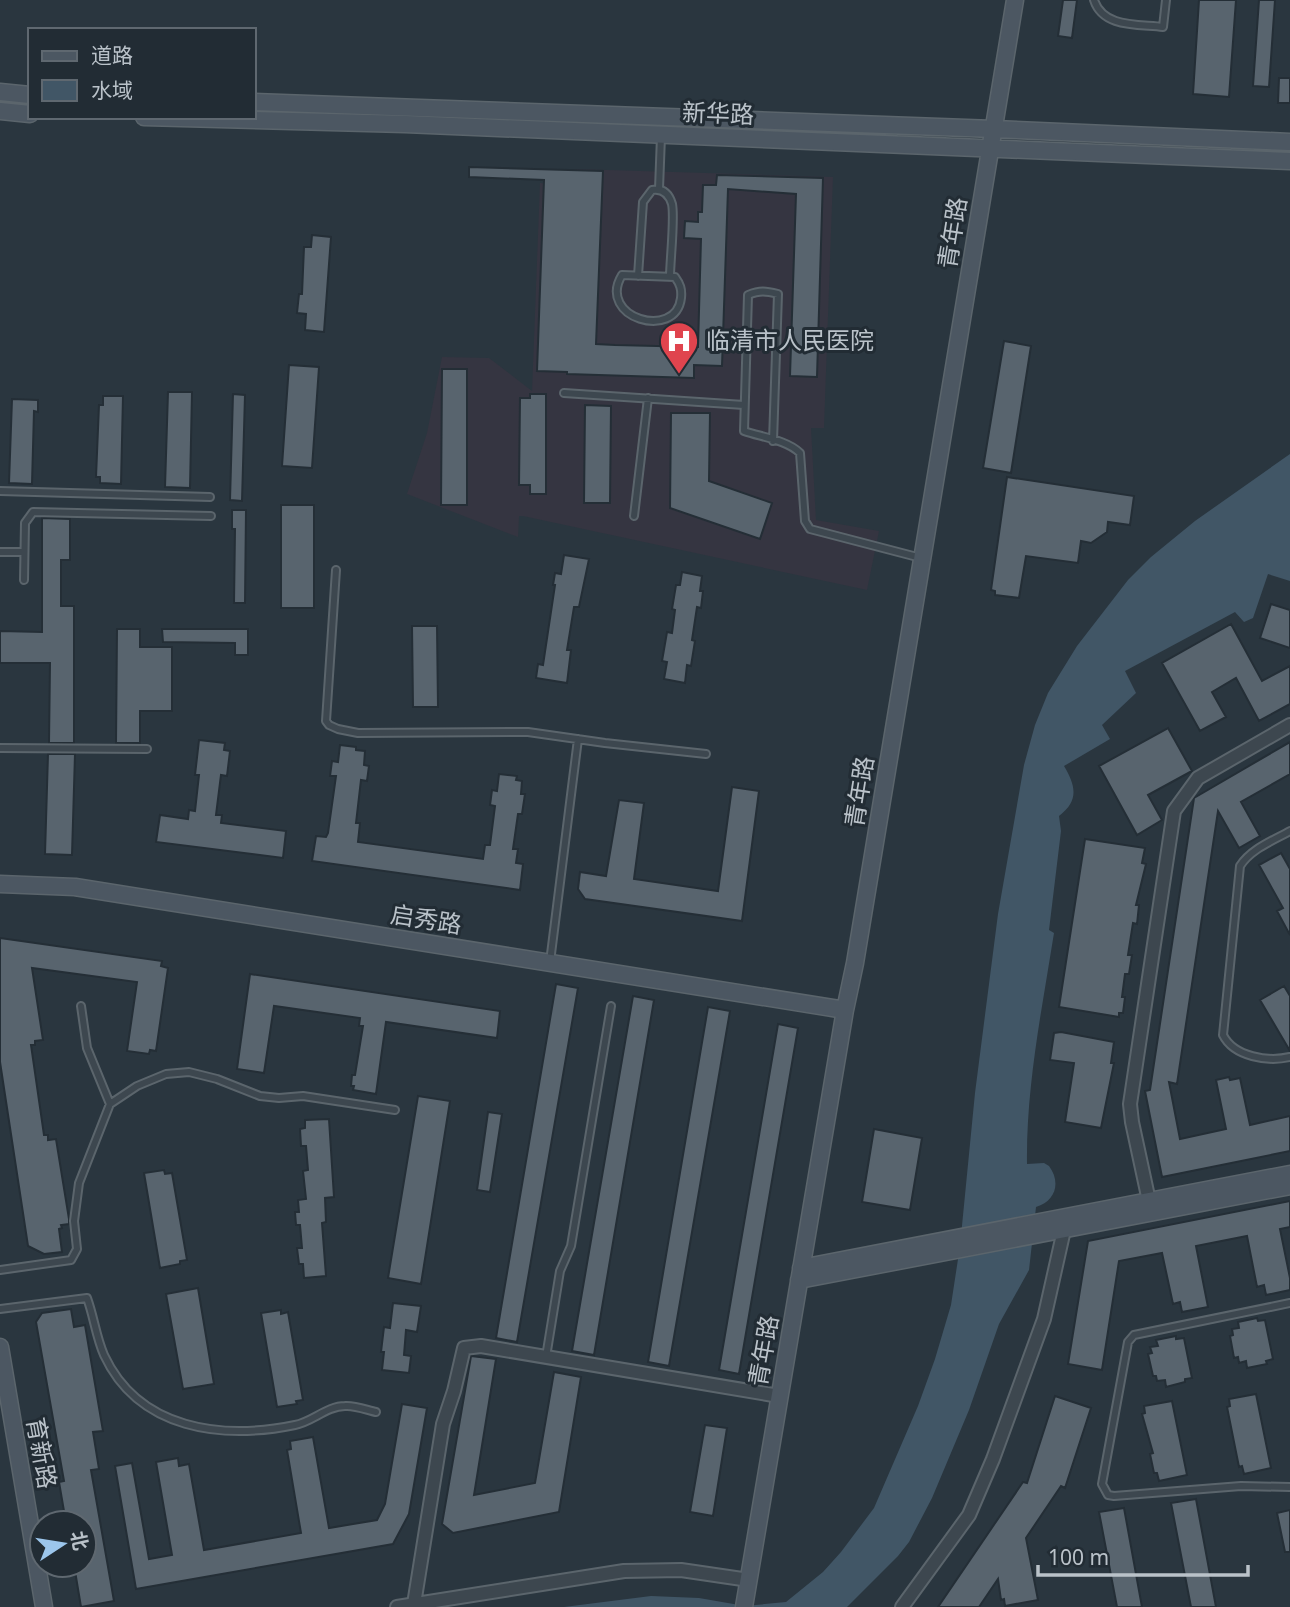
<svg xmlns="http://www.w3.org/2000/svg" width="1290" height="1607" viewBox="0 0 1290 1607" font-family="'Noto Sans','Noto Sans SC',sans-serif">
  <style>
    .medical { fill: #353541 }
    .water { fill: #415666 }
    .building { fill: #58646e; stroke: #242e36; stroke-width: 2 }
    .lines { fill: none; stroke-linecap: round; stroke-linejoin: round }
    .lane-casing { stroke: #5b656c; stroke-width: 10 }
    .street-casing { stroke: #5b656c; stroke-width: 16 }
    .secondary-casing { stroke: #5b656c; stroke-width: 19 }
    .lane { stroke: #3d474f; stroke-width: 6 }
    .street { stroke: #3d474f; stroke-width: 12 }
    .secondary { stroke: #4c5762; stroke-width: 16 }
    .labels { text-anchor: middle; stroke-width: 6; stroke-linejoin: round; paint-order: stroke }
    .street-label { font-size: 24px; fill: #bac2c9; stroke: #222c34 }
    .poi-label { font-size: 24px; fill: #bac2c9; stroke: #222c34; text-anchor: start }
  </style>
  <rect width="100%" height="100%" fill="#2a363f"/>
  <path class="medical" d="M575,169l258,8 -9,251h-13l5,92 63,11 -12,59 -344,-74h-4l-1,21 -111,-43 20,-61 15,-76 47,1 43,33 8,-208 34,1z"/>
  <path class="water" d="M1290,454v127l-22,-7 -15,44 -9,4 -9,-10 -110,59 11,22 -34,32 8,14 -46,27c12,20 15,35 -5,50l2,15 -12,99 5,3c-12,76 -28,153 -27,231l17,-1 5,3c12,16 7,35 -13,41l-7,63 -30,54 -30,86 -37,88 -23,44 -11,14 -51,51h-283l87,-11 48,2 46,8 41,-4 37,-30 18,-20 33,-44 44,-102 17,-47 16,-54 9,-59 15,-153 23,-179 26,-149 11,-40 13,-32 29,-47 51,-66 23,-23 44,-36z"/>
  <path class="building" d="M1063,0h14l-5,38 -14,-2z
    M1199,0h37l-7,97 -36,-3z
    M1259,0h16l-6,87 -16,-1z
    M1279,78h11v25h-12z
    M469,167l134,4 -7,173 19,1 83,2 3,-108 -17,-1 1,-17 13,1v-10h4l1,-27h13l1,-10 106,3 -6,199 -27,-1 6,-182 -68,-5 -6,177 -28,-1v13l-127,-4v-2l-30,-1 7,-191 -75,-3z
    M312,235l19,2 -7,95 -19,-2 1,-16 -9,-1 2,-19h3l2,-47h7z
    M1004,341l27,5 -20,127 -28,-5z
    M289,365l30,2 -7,101 -30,-2z
    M442,369h25v136h-26z
    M168,392h24l-2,96 -25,-1z
    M233,394l12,1 -3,106 -12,-1z
    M530,394h16v100h-16v-9h-11l1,-87h10z
    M103,396h20l-2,88 -21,-1v-6h-4l3,-72h4z
    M12,399l26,1v12l-4,-1 -2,73 -23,-1z
    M585,405l26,1 -1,97h-26z
    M671,413h39l-1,68 63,22 -12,36 -90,-31z
    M1007,477l127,19 -4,29 -22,-3 -1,10 -16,11 -10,-2 -3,22 -52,-7 -7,42 -24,-3v-4l-4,-1z
    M281,505h33v103h-33z
    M232,510h14l-1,93h-11l1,-74h-3z
    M42,518l28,1v41h-9v46h13v137h-25l1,-80h-50v-32l42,1z
    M564,555l25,4 -10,48h-5l-7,43h4l-4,33 -31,-5 2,-14 5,1 12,-80h-2l2,-12 6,1z
    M682,572l20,4 -2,15h3l-2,17 -4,-1 -5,33 3,1 -4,25 -4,-1 -2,18 -21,-4 3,-17 -5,-1 5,-29 5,1 3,-23 -3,-1 4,-24h4z
    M1271,604l19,6v38l-30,-10z
    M1231,624l31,57 28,-15v38l-31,17 -23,-43 -24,14 14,25 -26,14 -38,-68z
    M412,626h25l1,81h-25z
    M117,629h23v18h32v64h-32v32h-24z
    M162,629h86v26h-13v-12l-72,-1z
    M1168,728l24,43 -44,24 14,25 -25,15 -38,-69z
    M199,740l26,3 -1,7 6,1 -3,25 -6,-1 -5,40h6l-1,8 65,8 -3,27 -127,-16 4,-27 28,4 1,-9 6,1 4,-36h-4z
    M1290,742v32l-49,28 19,34 -21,12 -21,-37 -41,273 -8,-2 11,57 46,-10 -10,-49 13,-3 1,3 10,-2 10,47 40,-9v35l-128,26 -17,-86 5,-1 44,-292z
    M340,745l16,2v3l9,1 -1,14 5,1 -2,15 -6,-1 -5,43h4l-2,19 125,17 2,-14h5l5,-39 -5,-1 2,-15 5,1 2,-17 18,2 -1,4 6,1 -1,13h4l-3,20h-4l-5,35h5l-2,14 7,1 -3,26 -208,-29 4,-25 10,1 2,-4 8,-57h-6l2,-15 6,1z
    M48,754h27l-3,101 -27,-1z
    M732,787l27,4 -17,130 -157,-22 -7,-10 2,-17 26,4 13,-76 25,3 -10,76 84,12z
    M1085,839l60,9 -3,15 4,1 -10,41h3l-2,19 -4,-1 -5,32h4l-3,19h-4l-3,23h3l-2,16h-4v4l-60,-10z
    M1281,853l9,16v66l-13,-24 6,-3 -24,-43z
    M0,938l162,23 -1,5 7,2 -12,83 -6,-1 -1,4 -22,-3 10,-69 -105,-14 11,72 -8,1v4h-4l13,90h4v5l8,-1 13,80v5l-8,1 1,3 -3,1 3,23 -18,2 -16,-8 -28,-184z
    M250,974l250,37 -3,27 -111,-16 -10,72 -23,-4 1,-4h-3l1,-11h3l8,-49h-4l1,-8 -86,-12 -10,67 -27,-4z
    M556,984l22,4 -61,354 -21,-4z
    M1284,986l6,10v55l-30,-51z
    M633,996l21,4 -60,355 -22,-4z
    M708,1007l22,4 -61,355 -21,-4z
    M778,1024l20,4 -59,346 -20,-4z
    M1061,1032l53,10 -3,21h3l-13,65 -36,-6 9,-59 -24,-3 4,-27z
    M418,1096l32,5 -29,183 -33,-6z
    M488,1112l14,2 -12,78 -13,-2z
    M329,1119l5,78 -9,1 1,24 -4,1 4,53 -22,2 -1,-14h-4l-2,-16h5l-2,-23h-4l-1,-13h4l-1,-12 8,-1 -3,-28 5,-1 -2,-24h-5l-1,-17 5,-1v-8z
    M874,1129l48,9 -12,72 -48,-8z
    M164,1170l1,4 7,-1 15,87 -7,1v3l-20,4 -16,-95z
    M1290,1201v26l-10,2 10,49v12l-24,5 -2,-10 -7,2 -10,-51 -51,10 12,61 -26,5 -2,-10 -7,2 -11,-51 -43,8 -17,109 -34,-6 20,-123z
    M198,1288l16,96 -31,5 -17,-95z
    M393,1303l28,3 -4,26 -11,-2 -2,25 7,1 -2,17 -27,-3 2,-18h-3l3,-25 6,1z
    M71,1309l3,18 11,-2 18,106 -10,1 6,37 -8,1 23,131 -33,6 -7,-42h10v-42h-18l-7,-41 5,-1 -28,-159 6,-9z
    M281,1310v4l7,-2 15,88 -7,1 1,3 -20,3 -16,-94z
    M1257,1318l1,3 7,-1 8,39 -7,2 1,3 -20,4 -1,-7 -7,2 -1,-6 -4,1 -4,-22 3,-1 -1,-6 7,-1 -1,-6z
    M1176,1336v3l8,-1 8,40 -7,1v3l-19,5 -1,-7 -8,1 -1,-5h-3l-5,-22 4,-1 -2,-6 8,-1 -2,-6z
    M471,1356l25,3 -22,136 61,-12 19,-111 27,5 -22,135 -106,21 -11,-9z
    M1256,1394l15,74 -27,6 -2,-8 -3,1 -12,-60 3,-1 -1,-7z
    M1055,1396l36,12 -26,80 -4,-2 -35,52 12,62 -33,6 -1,-7 -3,1 -3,-21 -19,28h-41l85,-125 4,1z
    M1172,1401l15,74 -28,6 -2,-8h-3l-4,-19 3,-1 -11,-39 3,-1 -1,-7z
    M402,1404l25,4 -18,106 -16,30 -257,45 -21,-123 17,-3 17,96 23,-4 -16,-93 22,-4 1,8 10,-2 15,86 97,-17 -14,-83 4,-1 -1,-8 23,-4 16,91 48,-8 8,-16z
    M705,1425l22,3 -14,88 -23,-4z
    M1196,1499l20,108h-25l-20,-104z
    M1124,1508l18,99h-25l-18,-95z
    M1290,1510v42h-5l-8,-39z"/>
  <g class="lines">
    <g class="lane-casing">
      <path id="lane" d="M1094,0c9,28 44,24 69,27l3,-27
        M659,189l2,-53
        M622,275l53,2c5,7 7,12 6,21 -5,43 -85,20 -59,-23z
        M638,276l5,-74 9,-12c11,-2 17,4 20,14 3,14 -2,57 -2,73
        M564,393l180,12
        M773,441l5,-147c-12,-3 -18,-4 -30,1l-4,136c17,6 43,9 56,22l5,68 5,8 111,29
        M0,491l210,6
        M634,516l14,-118
        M0,552h24
        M336,570l-10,151 3,4 9,4 20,4 170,-1 77,11 101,11
        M24,580l1,-57 8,-11 178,4
        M0,748l147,1
        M1290,831c-18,10 -39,18 -50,35l-17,169c11,22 45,27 67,22
        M550,962l28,-223
        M81,1006l6,42 23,56
        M0,1270l71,-10 6,-11 -3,-28 5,-38 31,-79 27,-18 29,-12 23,-2 28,7 43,17 19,2 24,-2 92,14
        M1290,1303l-156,32 -6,7 -26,142 6,11 6,1 127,-10 49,1
        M0,1309l87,-11c7,19 9,39 17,57 35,75 118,85 191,70 17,-3 32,-19 50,-19 9,-1 22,4 31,6
        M546,1357l14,-86 11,-25 40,-240"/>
    </g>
    <g class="street-casing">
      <path id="street" d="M1149,1201l-17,-79 -2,-18 44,-293 24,-33 92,-53
        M414,1604l29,-180 11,-33 10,-43 17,-2 298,50
        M397,1607l227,-36 57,-1 68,10
        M902,1607l67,-92 24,-56 51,-140 20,-89"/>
    </g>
    <g class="secondary-casing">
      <path id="secondary" d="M0,92l30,3
        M254,102l740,27 296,13
        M0,111l30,3
        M144,117l261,7 885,37
        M0,884l75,3 770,123
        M801,1268l489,-94
        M799,1280l491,-94
        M0,1347l44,260
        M744,1607l101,-597 10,-47 160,-963"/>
    </g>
    <use href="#lane" class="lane"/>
    <use href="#street" class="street"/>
    <use href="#secondary" class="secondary"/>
  </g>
  <defs>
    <g id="hospital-pin" transform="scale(2.0125)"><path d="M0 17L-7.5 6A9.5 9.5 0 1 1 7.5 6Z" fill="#e0444e" stroke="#222c34"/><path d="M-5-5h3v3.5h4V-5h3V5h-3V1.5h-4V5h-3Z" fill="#fff"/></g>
  </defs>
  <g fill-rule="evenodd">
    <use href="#hospital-pin" x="679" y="341"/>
  </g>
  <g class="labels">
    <g class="street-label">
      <text transform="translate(718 114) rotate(2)" y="8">新华路</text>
      <text transform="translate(953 233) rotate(-81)" y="8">青年路</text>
      <text transform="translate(860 792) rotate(-81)" y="8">青年路</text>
      <text transform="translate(426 920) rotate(9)" y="8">启秀路</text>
      <text transform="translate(764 1351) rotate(-80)" y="8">青年路</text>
      <text transform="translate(41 1453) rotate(80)" y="8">育新路</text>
    </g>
    <g class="poi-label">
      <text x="706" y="349">临清市人民医院</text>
    </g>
  </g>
  <rect x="28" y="28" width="228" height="91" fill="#222c34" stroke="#5f6870" stroke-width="2"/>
  <rect x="42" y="51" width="35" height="10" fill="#4c5762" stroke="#5f6870" stroke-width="2"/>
  <text x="91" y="63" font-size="21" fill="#bac2c9">道路</text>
  <rect x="42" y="80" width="35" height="21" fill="#415666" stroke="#5f6870" stroke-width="2"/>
  <text x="91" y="98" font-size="21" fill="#bac2c9">水域</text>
  <g transform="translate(63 1544) rotate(78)"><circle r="33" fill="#222c34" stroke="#5f6870" stroke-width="2"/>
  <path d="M0-5L12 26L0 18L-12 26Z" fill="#9cc6ec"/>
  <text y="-10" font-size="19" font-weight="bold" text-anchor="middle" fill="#bac2c9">北</text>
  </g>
  <path d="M1038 1565v10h210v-10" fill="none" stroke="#bac2c9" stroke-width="3.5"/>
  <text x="1048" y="1565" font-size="21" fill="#bac2c9" stroke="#222c34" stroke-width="5" paint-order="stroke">100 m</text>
</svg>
